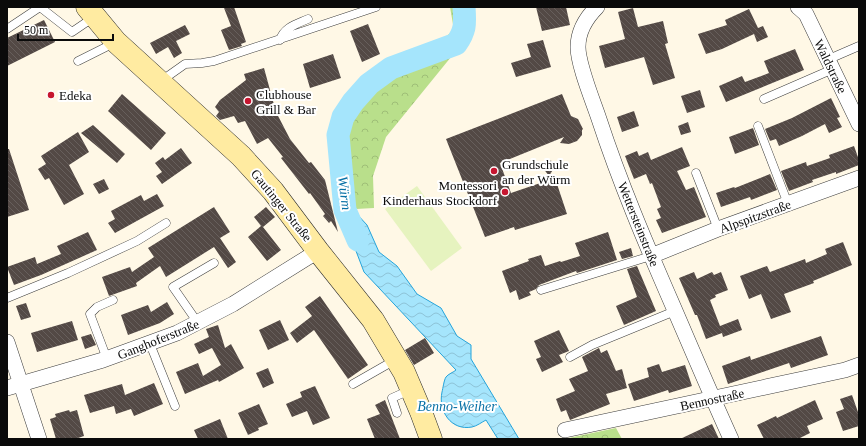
<svg xmlns="http://www.w3.org/2000/svg" width="866" height="446" viewBox="0 0 866 446" font-family="'Times New Roman',serif">
  <style>
    .forest { fill: url(#forest-crowns) }
    .pitch { fill: #e6f3bf }
    .water { fill: url(#water-waves); stroke: #25a4db }
    .lines { fill: none; stroke-linecap: round; stroke-linejoin: round }
    .river { stroke: #a5e5fc; stroke-width: 23 }
    .building { fill: url(#building-back-hatch) }
    .lane-casing { stroke: #3d3d3d; stroke-width: 9 }
    .street-casing { stroke: #3d3d3d; stroke-width: 16 }
    .secondary-casing { stroke: #2c2c2c; stroke-width: 23 }
    .lane { stroke: #fff; stroke-width: 8 }
    .street { stroke: #fff; stroke-width: 15 }
    .secondary { stroke: #ffeba1; stroke-width: 22 }
    .poi-dot { fill: #c61630; stroke: #fff; stroke-width: 1.5 }
    .labels { text-anchor: middle; stroke-width: 4; stroke-linejoin: round; paint-order: stroke }
    .street-label { font-size: 13px; fill: #0a0a0a; stroke: #fff }
    .poi-label { font-size: 13px; fill: #0a0a0a; stroke: #fff; text-anchor: start }
    .water-label { font-size: 14px; font-style: italic; fill: #0971a6; stroke: #fff }
  </style>
  <defs>
    <pattern id="forest-crowns" width="20" height="18" patternUnits="userSpaceOnUse"><rect width="20" height="18" fill="#b9df8b"/><path d="M2 6a3 3 0 1 1 6 0M12 15a3 3 0 1 1 6 0" fill="none" stroke="#9ebe77"/></pattern>
    <pattern id="water-waves" width="16" height="10" patternUnits="userSpaceOnUse"><rect width="16" height="10" fill="#a5e5fc"/><path d="M0 5q4-4 8 0t8 0" fill="none" stroke="#8dc3d7"/></pattern>
    <pattern id="building-back-hatch" width="6" height="6" patternUnits="userSpaceOnUse"><rect width="6" height="6" fill="#534945"/><path d="M-1 5l2 2M0 0l6 6M5-1l2 2" fill="none" stroke="#675f5c"/></pattern>
  </defs>
  <rect width="100%" height="100%" fill="#fff8e6"/>
  <path class="forest" d="M450,7h25v23l-10,17 -14,10 -65,80 -13,39 1,32 -18,1 -15,-2 -11,-70 2,-19 10,-18 23,-23 15,-12 59,-23 15,-12z
    M616,428l6,11h-58z"/>
  <path class="pitch" d="M417,186l45,62 -31,23 -46,-62z"/>
  <path class="water" d="M345,210l10,2 12,13 12,27 18,14 20,28 24,14 16,28 14,9v14l48,80h-21l-12,-19c-4,2 -9,6 -14,7 -21,4 -34,-16 -30,-35 1,-4 2,-12 4,-15 2,-3 8,-5 10,-7l-92,-98 -11,-29z"/>
  <g class="lines">
    <path class="river" d="M358,240l-13,-30 -7,-75 5,-18 10,-15 16,-18 22,-16 65,-24c10,-14 9,-21 8,-37"/>
  </g>
  <path class="building" d="M228,7h6l12,35 -5,2 1,2 -13,4 -8,-20 10,-4 -7,-18z
    M536,7h30l4,18 -28,6z
    M633,8l5,19 25,-6 5,22 -3,1 10,34 -22,7 -9,-28 -39,11 -6,-22 26,-7 -7,-27z
    M749,9l9,19 5,-2 5,11 -11,5 -3,-8 -32,15 -16,5 -8,-20 29,-9 -2,-5z
    M44,20l11,22 -48,24v-28z
    M368,24l12,30 -18,8 -12,-31z
    M185,25l5,9 -14,7 6,12 -8,5 -6,-11 -12,7 -6,-11z
    M543,40l8,27 -35,10 -5,-14 20,-6 -4,-13z
    M795,49l9,21 -78,32 -7,-16 23,-10 3,6 24,-9 -5,-12z
    M333,54l8,24 -31,10 -7,-24z
    M264,68l12,44 14,27 19,24 2,-1 14,18 13,52 -7,-11 -2,2 -6,-7 2,-2 -15,-21 -1,1 -28,-36 2,-1 -15,-19 -11,6 -12,-23 -7,2 -4,-7 -14,4 -4,-4 3,-4 -4,-5 5,-7 26,-20 -2,-6z
    M700,90l5,17 -18,6 -6,-17z
    M122,94l44,39 -15,17 -43,-39z
    M562,94l9,22 7,3 5,10 -1,1v5l-5,6 -8,3 -9,-1 4,-6 -64,26 11,30 44,-15 12,36 -52,16 -1,-3 -29,10 -39,-98z
    M831,98l9,19 -3,1 5,9 -13,6 -4,-9 -23,12 -23,10 -3,-7 -6,2 -5,-12 27,-11z
    M634,111l5,15 -17,6 -5,-15z
    M688,122l3,10 -10,3 -3,-9z
    M93,125l32,29 -8,9 -36,-30z
    M753,128l6,17 -24,9 -6,-17z
    M78,132l11,20 -20,13 15,29 -20,11 -15,-27 -4,2 -7,-11 8,-5 -5,-8z
    M854,146l5,14v5l-23,9v-2l-24,8 1,2 -24,9 -8,-20 25,-9 1,4 23,-8 -1,-3z
    M682,147l8,19 -13,5 9,19 8,-3 12,30 -44,16 -6,-13 5,-2 -4,-9 4,-2 -9,-24 -2,1 -4,-10 -12,5 -9,-23 12,-5 2,5 9,-4 3,8z
    M181,148l11,15 -30,21 -6,-8 6,-4 -7,-9 8,-6 2,3z
    M7,149h2l20,61 -22,7z
    M547,160l5,1 3,4 -1,3 -5,8 -6,-8v-4z
    M770,174l7,16 -26,10 -1,-3 -29,10 -5,-14 18,-6 1,1z
    M104,179l5,10 -10,5 -6,-10z
    M157,194l7,12 -49,27 -7,-10 7,-4 -4,-8 30,-16 3,6z
    M214,207l16,25 -10,6 16,24 -8,6 -14,-21 -48,30 -6,-11 -24,17 1,3 -28,10 -7,-19 28,-10 2,5 22,-15 -6,-9z
    M266,207l9,10 -12,10 18,23 -14,11 -19,-24 13,-11 -7,-9z
    M88,232l9,18 -56,25 -27,10 -7,-18 28,-10 2,7 24,-10 -4,-8z
    M608,232l9,28 -40,13 -1,-2 -37,14 -3,4 -7,3 2,3 -12,5 -3,-10 -6,3 -8,-22 27,-10 -1,-2 13,-4 4,11 15,-5 1,1 19,-6 -5,-13z
    M843,242l9,23 -39,16 1,2 -30,11 7,18 -20,7 -10,-25 -12,5 -9,-23 27,-10 3,6 35,-13 1,4 21,-9 -2,-5z
    M631,248l2,8 -11,3 -3,-7z
    M637,266l19,45 -32,14 -8,-19 21,-9 -10,-28z
    M694,272l3,7 15,-7 2,3 7,-3 7,18 -13,5 1,2 -6,3 10,26 18,-7 4,11 -19,7 -1,-4 -16,6 -9,-24h-2l-16,-37z
    M320,296l48,69 -20,14 -34,-49 -17,13 -7,-10 22,-17 -7,-9z
    M167,302l7,12 -14,9 -32,12 -7,-20 27,-10 3,7z
    M26,303l5,14 -10,3 -5,-14z
    M280,320l9,20 -21,10 -9,-20z
    M72,321l6,19 -41,12 -6,-19z
    M218,325l7,23 6,-4 13,24 -25,14 -1,-2 -33,14 -9,-22 22,-9 5,13 18,-11 -9,-17 -13,6 -5,-10 15,-7 -3,-8z
    M559,330l10,21 -10,4 4,7 -21,10 -6,-13 5,-2 -7,-16z
    M91,334l5,11 -11,4 -4,-12z
    M821,336l7,19 -37,13 -2,-5 -61,21 -6,-18 28,-10 1,4z
    M425,338l9,15 -20,12 -9,-15z
    M599,348l2,5 6,-3 9,21 6,-2 5,19 -21,6 4,10 -40,16 -4,-10 -5,2 -5,-13 19,-8 -6,-12 19,-8 -6,-14z
    M659,364l3,8 23,-7 7,21 -23,7 -1,-3 -34,11 -6,-17 21,-7 -2,-9z
    M268,368l6,15 -11,5 -7,-15z
    M154,383l9,21 -29,12 -3,-7 -15,5 -2,-8 -24,7 -6,-18 38,-11 3,11z
    M315,386l15,32 -17,7 -6,-14 -15,6 -6,-13 16,-7 -2,-5z
    M852,395l7,20v11l-16,5 -7,-19 8,-3 -4,-10z
    M385,400l15,39h-25l-8,-20 13,-5 -5,-9z
    M815,400l8,19 -16,7 3,7 -12,6h-34l-7,-14 19,-9 1,2z
    M259,404l9,20 -10,4 1,2 -11,5 -10,-22z
    M69,410l1,2 7,-2 7,26 -9,3h-19l-6,-20 6,-2 -1,-3z
    M220,419l8,20h-30l-4,-9z
    M712,424l7,15h-39z"/>
  <g class="lines">
    <g class="lane-casing">
      <path id="lane" d="M7,29l33,-22 32,25 22,-15
        M280,40c4,-13 17,-16 28,-21
        M829,59l30,-13
        M78,61l38,-19
        M161,81l24,-17 17,-1 12,-2 162,-54
        M764,99l69,-30
        M758,126l30,78
        M696,173l22,56
        M541,290l110,-34
        M7,298l61,-25 69,-32 29,-18
        M198,323l-25,-36 41,-24
        M150,344l25,62
        M570,357l22,-12 83,-34
        M107,359l-17,-45 7,-7 16,-7
        M353,384l42,-24
        M397,413l-5,-15 18,-8"/>
    </g>
    <g class="street-casing">
      <path id="street" d="M597,7c-11,11 -19,24 -19,40 0,18 15,54 21,72 21,64 47,125 74,187 19,44 38,89 58,133
        M798,7l8,7 53,110
        M651,256l67,-27 141,-51
        M7,342l32,97
        M7,388l96,-28 74,-27 56,-29 85,-53
        M565,430l280,-60 14,-5"/>
    </g>
    <g class="secondary-casing">
      <path id="secondary" d="M87,7l29,35 125,114 32,35 45,60 55,69 31,52 17,40 10,27"/>
    </g>
    <use href="#lane" class="lane"/>
    <use href="#street" class="street"/>
    <use href="#secondary" class="secondary"/>
  </g>
  <g class="poi-dot">
    <circle cx="51" cy="95" r="4"/>
    <circle cx="248" cy="101" r="4"/>
    <circle cx="494" cy="171" r="4"/>
    <circle cx="505" cy="192" r="4"/>
  </g>
  <g class="labels">
    <g class="street-label">
      <text transform="translate(831 66) rotate(64)" y="5">Waldstraße</text>
      <text transform="translate(282 205) rotate(51)" y="5">Gautinger Straße</text>
      <text transform="translate(755 216) rotate(-20)" y="5">Alpspitzstraße</text>
      <text transform="translate(639 224) rotate(68)" y="5">Wettersteinstraße</text>
      <text transform="translate(158 339) rotate(-22)" y="5">Ganghoferstraße</text>
      <text transform="translate(712 399) rotate(-12)" y="5">Bennostraße</text>
    </g>
    <g class="poi-label">
      <text x="256" y="99">Clubhouse<tspan x="256" dy="15">Grill &amp; Bar</tspan></text>
      <text x="59" y="100">Edeka</text>
      <text x="502" y="169">Grundschule<tspan x="502" dy="15">an der Würm</tspan></text>
      <text x="497" y="190" text-anchor="end">Montessori<tspan x="497" dy="15">Kinderhaus Stockdorf</tspan></text>
    </g>
    <g class="water-label">
      <text transform="translate(345 193) rotate(83)" y="5">Würm</text>
      <text x="457" y="411">Benno-Weiher</text>
    </g>
  </g>
  <rect width="866" height="446" fill="none" stroke="#0a0a0a" stroke-width="16"/>
  <path d="M18 34v6h95v-6" fill="none" stroke="#0a0a0a" stroke-width="2"/>
  <text x="24" y="34" font-size="12" fill="#0a0a0a" stroke="#ffffff" stroke-width="3" paint-order="stroke">50 m</text>
</svg>
